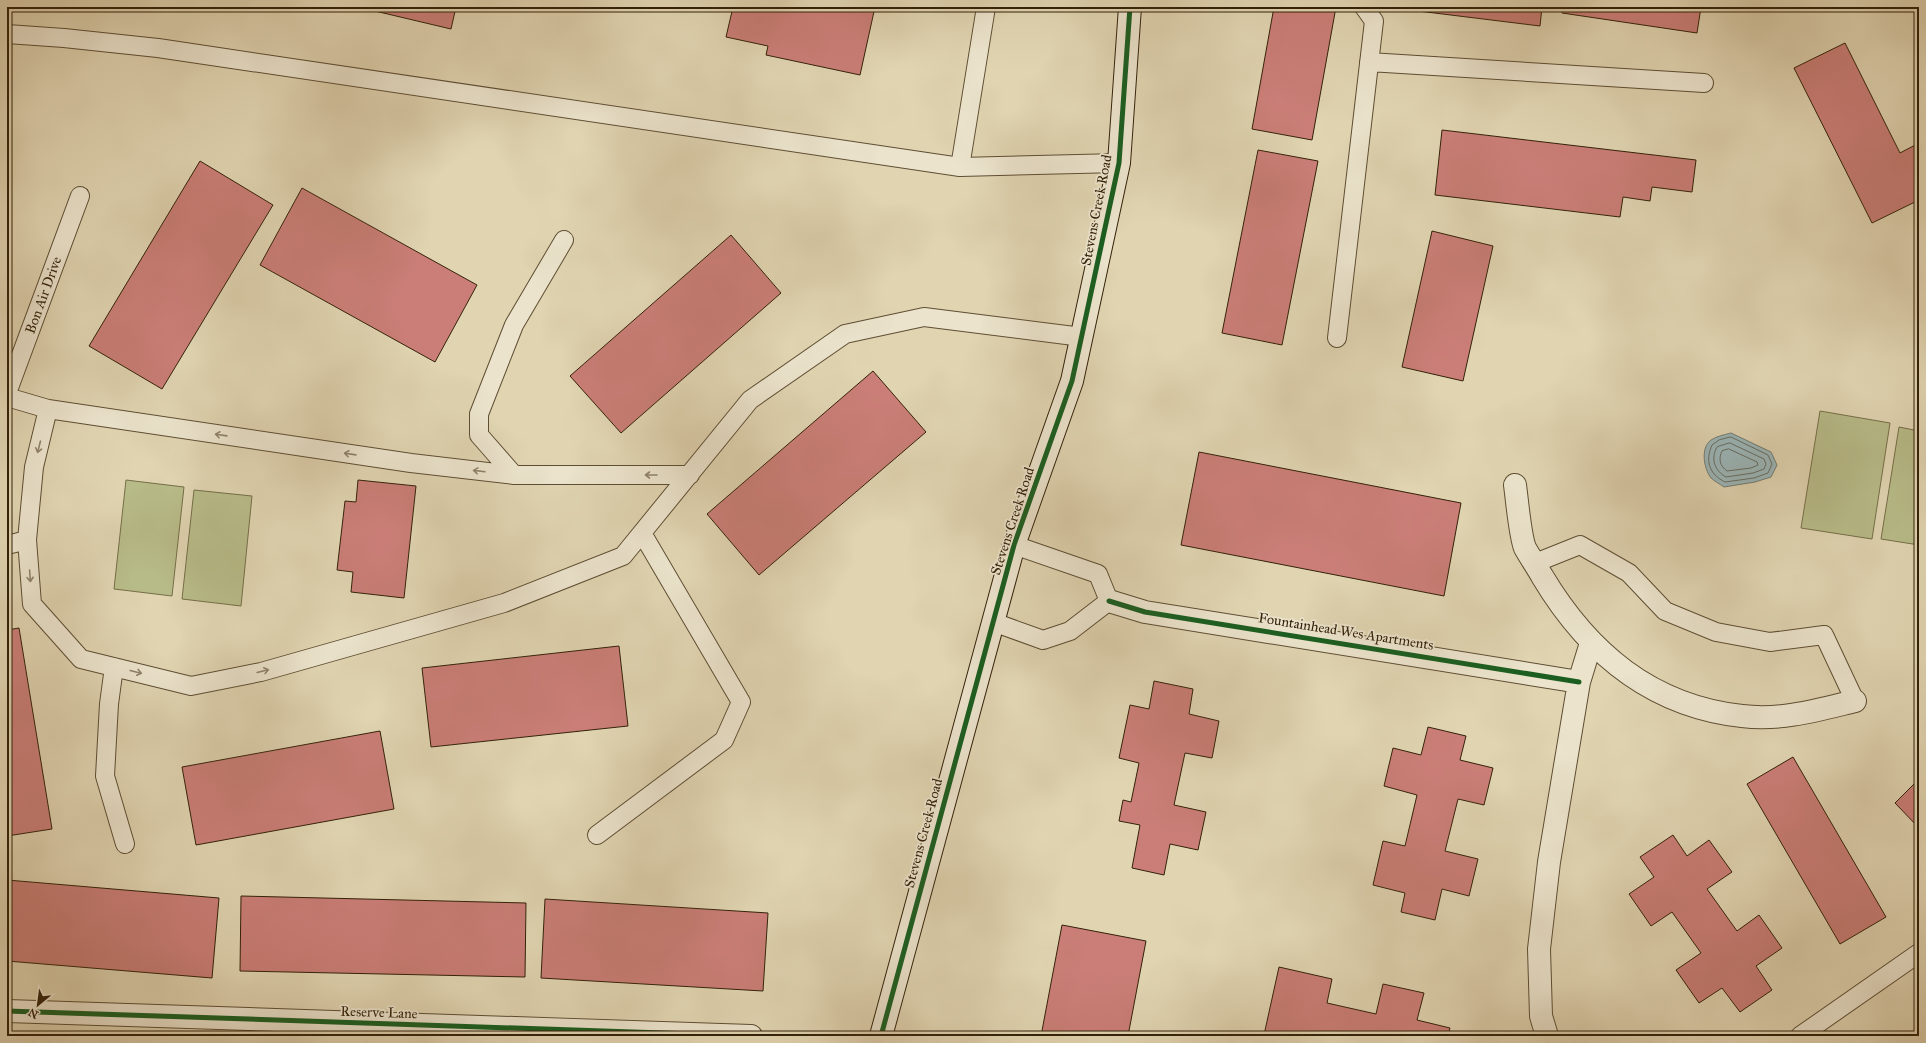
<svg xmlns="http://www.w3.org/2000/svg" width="1926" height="1043" viewBox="0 0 1926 1043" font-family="'IM FELL Great Primer',serif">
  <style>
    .park { fill: #b7bb88; stroke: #756e48 }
    .water { fill: #9ab5b8; stroke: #717a72 }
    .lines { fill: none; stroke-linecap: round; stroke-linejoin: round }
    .shore { stroke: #666b60; stroke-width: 1 }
    .building { fill: #ca7e77; stroke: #332109 }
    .lane-casing { stroke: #5e4e33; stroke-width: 20 }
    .street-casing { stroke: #5e4e33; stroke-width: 24 }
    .secondary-casing { stroke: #332109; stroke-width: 24 }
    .lane { stroke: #ebe3cc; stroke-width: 18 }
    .street { stroke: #ebe3cc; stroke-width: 22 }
    .secondary { stroke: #ebe3cc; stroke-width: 22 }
    .cycleway-casing { stroke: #ebe3cc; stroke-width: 8 }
    .cycleway { stroke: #1b5e20; stroke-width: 5 }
    .oneway { stroke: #8f826a }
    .labels { text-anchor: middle; stroke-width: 3.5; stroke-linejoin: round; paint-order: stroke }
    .street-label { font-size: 14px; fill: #332109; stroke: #ebe3cc }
  </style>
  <rect width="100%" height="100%" fill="#e0d4b1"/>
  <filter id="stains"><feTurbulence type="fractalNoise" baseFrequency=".005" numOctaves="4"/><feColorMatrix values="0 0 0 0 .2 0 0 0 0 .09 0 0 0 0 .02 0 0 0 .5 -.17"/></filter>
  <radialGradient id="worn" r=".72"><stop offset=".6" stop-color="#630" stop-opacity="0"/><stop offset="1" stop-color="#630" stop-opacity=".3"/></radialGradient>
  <path class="park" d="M1820,411l70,12 -18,116 -71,-11z
    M1899,427l20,4v114l-38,-6z
    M126,480l58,7 -12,109 -58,-7z
    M194,490l58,6 -11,110 -59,-7z"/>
  <path class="water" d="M1731,433l40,19 6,13 -6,12 -16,5 -31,5c-4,-3 -10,-6 -13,-9 -7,-9 -11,-30 0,-38 6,-4 13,-5 20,-7z"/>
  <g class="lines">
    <path class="shore" d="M1731,437l37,18 4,9 -4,9 -14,5 -29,4c-16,-8 -20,-21 -13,-37l7,-5z
      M1730,443l34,16 2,5 -2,5 -11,4 -27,4c-11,-6 -16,-18 -9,-30z
      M1729,449l28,13 1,3 -7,3 -24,3c-7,-5 -9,-12 -5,-20z"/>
  </g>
  <path class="building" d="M358,7h98l-5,22z
    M733,7h142l-15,68 -94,-20 2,-9 -42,-9z
    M1274,7h62l-24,133 -60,-11z
    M1402,7h140l-2,19 -138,-17z
    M1562,7h139l-4,26 -135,-20z
    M1845,43l55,110 19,-10v57l-47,23 -78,-155z
    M1442,130l254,30 -4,32 -40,-5 -2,14 -27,-4 -3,20 -185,-22z
    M1258,150l60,11 -36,184 -60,-12z
    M200,161l73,44 -111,184 -73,-43z
    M302,188l175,97 -42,77 -175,-97z
    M1432,231l61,15 -30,135 -61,-14z
    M731,235l50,58 -160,140 -51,-57z
    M873,371l53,61 -167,143 -52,-61z
    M1199,452l262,51 -17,93 -263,-51z
    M358,480l58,6 -12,112 -53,-6 2,-20 -16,-2 8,-69 11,1z
    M19,628l33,201 -45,7v-206z
    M619,646l9,80 -197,21 -9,-79z
    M1154,681l39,8 -4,25 30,7 -7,37 -27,-5 -11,52 32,7 -8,38 -28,-6 -6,31 -32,-7 8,-43 -21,-4 4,-21 8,2 8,-39 -20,-5 11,-53 19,4z
    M1428,727l38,9 -6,24 33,8 -9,37 -26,-6 -13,52 33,8 -9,37 -27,-7 -7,31 -34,-8 4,-19 -32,-8 10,-44 22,5 12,-51 -33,-9 9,-38 28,7z
    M380,731l14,78 -198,36 -14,-78z
    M1793,757l93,160 -46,27 -93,-160z
    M1919,779v49l-24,-25z
    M1673,835l14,21 22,-16 23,32 -25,17 30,42 22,-16 23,33 -26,18 16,24 -32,22 -18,-24 -23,15 -23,-33 25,-17 -29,-41 -21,14 -22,-32 25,-17 -14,-20z
    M7,880l212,18 -7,80 -205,-17z
    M241,896l285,7 -1,74 -285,-6z
    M545,899l223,14 -5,78 -222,-13z
    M1062,925l84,16 -18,95h-87z
    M1279,967l53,12 -5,24 49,11 7,-30 41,9 -7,27 33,8 -2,8 -184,-1z"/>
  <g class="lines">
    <g class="lane-casing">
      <path id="lane" d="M7,34l57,4 94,10 802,119 159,-4
        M1369,62l335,21
        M960,167l26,-160
        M1337,338l37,-317 -10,-14
        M7,393l73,-197
        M7,397l41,12 363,54 103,12h176
        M48,409l-14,58 -7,73 5,64 49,55 110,27 70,-14 243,-69 119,-47 127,-156 95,-66 79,-17 158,20
        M514,475l-35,-40v-21l35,-89 50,-85
        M7,545l20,-5
        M1535,563l45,-18 49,28 36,38 51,21 54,10 54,-7 31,66
        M993,622l50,18 27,-9 39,-30 -11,-27 -84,-29
        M114,667l-5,37 -4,72 20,68
        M597,835l127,-95 17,-38 -99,-169
        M1800,1036l119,-83"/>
    </g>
    <g class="street-casing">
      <path id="street" d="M1515,485c2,14 5,51 10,63 5,9 12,19 17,28 46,77 109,130 200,140 39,5 76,-6 113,-15
        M1109,601l36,11 434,70
        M7,1011l744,25
        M1547,1036l-6,-20 -2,-67 10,-87 30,-180 12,-39"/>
    </g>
    <g class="secondary-casing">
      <path id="secondary" d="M881,1036l133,-491 58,-164 47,-218 11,-156"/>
    </g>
    <use href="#lane" class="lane"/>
    <use href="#street" class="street"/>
    <use href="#secondary" class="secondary"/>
    <g class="cycleway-casing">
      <path id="cycleway" d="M1109,601l36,11 434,70
        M7,1011l744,25
        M881,1036l133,-491 58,-164 47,-218 11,-156"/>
    </g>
    <use href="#cycleway" class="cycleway"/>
  </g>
  <defs><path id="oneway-shaft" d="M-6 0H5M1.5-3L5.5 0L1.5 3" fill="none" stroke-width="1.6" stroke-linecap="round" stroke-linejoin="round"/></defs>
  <g class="oneway">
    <use href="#oneway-shaft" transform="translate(221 435) rotate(-172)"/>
    <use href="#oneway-shaft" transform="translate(39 447) rotate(104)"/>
    <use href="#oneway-shaft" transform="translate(350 454) rotate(-172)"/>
    <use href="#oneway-shaft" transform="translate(479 471) rotate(-173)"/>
    <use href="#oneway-shaft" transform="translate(651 475) rotate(180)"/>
    <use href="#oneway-shaft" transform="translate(30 576) rotate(86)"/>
    <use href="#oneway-shaft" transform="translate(263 671) rotate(-14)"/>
    <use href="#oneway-shaft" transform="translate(136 672) rotate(14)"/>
  </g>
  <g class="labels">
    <g class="street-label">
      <text transform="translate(1096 210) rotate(-79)" y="5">Stevens Creek Road</text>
      <text transform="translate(43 295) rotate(-70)" y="5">Bon Air Drive</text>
      <text transform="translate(1012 521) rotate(-72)" y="5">Stevens Creek Road</text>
      <text transform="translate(1346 631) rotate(9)" y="5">Fountainhead Wes Apartments</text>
      <text transform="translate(923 833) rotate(-75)" y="5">Stevens Creek Road</text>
      <text transform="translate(379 1012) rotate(2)" y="5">Reserve Lane</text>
    </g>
  </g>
  <rect width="1926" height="1043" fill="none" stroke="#e0d4b1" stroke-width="24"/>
  <rect x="8" y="8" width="1910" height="1027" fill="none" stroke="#332109" stroke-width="2"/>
  <rect x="12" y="12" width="1902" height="1019" fill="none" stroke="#332109"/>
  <g transform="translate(38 1005) rotate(209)" stroke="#ebe3cc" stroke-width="3" paint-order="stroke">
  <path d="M0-3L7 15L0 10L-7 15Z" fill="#332109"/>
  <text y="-6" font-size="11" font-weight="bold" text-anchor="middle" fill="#332109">N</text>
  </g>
  <rect width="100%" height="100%" filter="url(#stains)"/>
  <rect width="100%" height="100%" fill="url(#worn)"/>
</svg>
